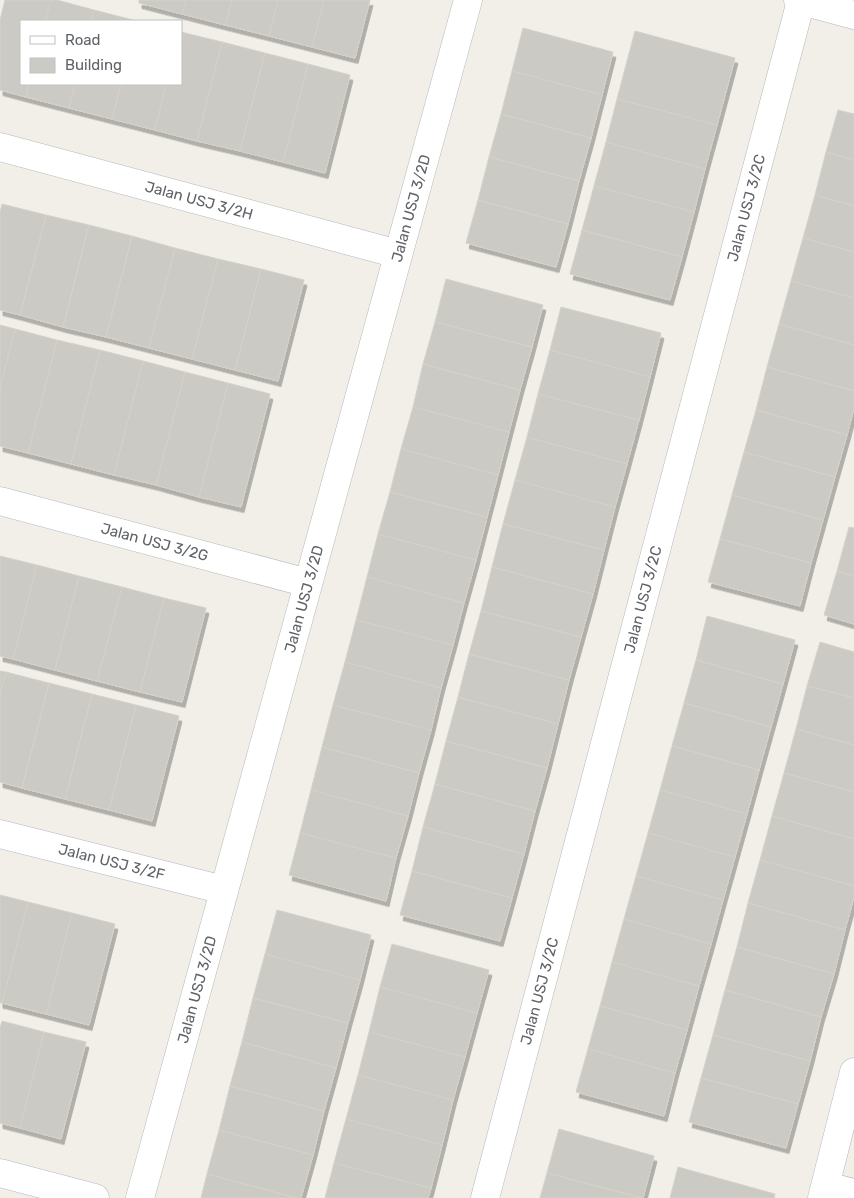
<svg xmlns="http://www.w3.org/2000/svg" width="854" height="1198" viewBox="0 0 854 1198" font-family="Rubik,sans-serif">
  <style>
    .building { fill: #cccac5; stroke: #d6d1c6; filter: url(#shadow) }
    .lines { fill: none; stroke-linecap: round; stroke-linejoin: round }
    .lane-casing { stroke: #b5b8bc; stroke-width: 25 }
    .street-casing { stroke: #b5b8bc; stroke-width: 29 }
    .lane { stroke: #fff; stroke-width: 24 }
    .street { stroke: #fff; stroke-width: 28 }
    .labels { text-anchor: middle; stroke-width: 4; stroke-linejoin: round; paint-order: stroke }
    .street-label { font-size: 15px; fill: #5f6368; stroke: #fff }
  </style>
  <defs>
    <filter id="shadow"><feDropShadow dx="3" dy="5.5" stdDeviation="0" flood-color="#0004"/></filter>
  </defs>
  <rect width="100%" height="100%" fill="#f1efe8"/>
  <path class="building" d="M5,0h46l-6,21h-24v63h8l-3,13 -26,-7v-70z
    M51,0h6l37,10 -3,11h-46z
    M139,0h47l-4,14 -43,-11z
    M186,0h46l-7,25 -43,-11z
    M232,0h46l-9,36 -44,-11z
    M278,0h46l-12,47 -43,-11z
    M324,0h46l-15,58 -43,-11z
    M94,10l43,11h-46z
    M523,28l90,24 -11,43 -90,-24z
    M635,31l100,27 -18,67 -100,-26z
    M181,32l41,10 -25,99 -42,-11 11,-46h15z
    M222,42l43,11 -25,98 -43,-10z
    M265,53l43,11 -25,98 -43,-11z
    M308,64l42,11 -25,98 -42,-11z
    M512,71l90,24 -11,43 -90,-24z
    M29,84h46l-6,24 -43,-11z
    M75,84h46l-9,35 -43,-11z
    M121,84h45l-11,46 -43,-11z
    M617,99l100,26 -12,44 -99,-27z
    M838,110l16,4v46l-28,-8z
    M501,114l90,24 -12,43 -90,-24z
    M606,142l99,27 -11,43 -100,-26z
    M826,152l28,8v46l-39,-11z
    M489,157l90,24 -11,43 -90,-24z
    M594,186l100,26 -12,45 -100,-27z
    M815,195l39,11v46l-51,-14z
    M478,200l90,24 -12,43 -90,-24z
    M2,204l44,11 -26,100 -20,-5v-97z
    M46,215l43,10 -26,102 -43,-12z
    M89,225l43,11 -26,101 -43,-10z
    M582,230l100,27 -12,43 -100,-26z
    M132,236l43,12 -26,100 -43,-11z
    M803,238l51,14v46l-63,-17z
    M175,248l43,11 -26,100 -43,-11z
    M218,259l43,10 -26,101 -43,-11z
    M261,269l43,11 -26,101 -43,-11z
    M446,279l97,26 -11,42 -97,-25z
    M791,281l63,17v47l-75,-21z
    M561,307l100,26 -11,44 -100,-27z
    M435,322l97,25 -12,43 -97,-26z
    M779,324l75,21v46l-87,-24z
    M0,325l15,4 -15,60z
    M15,329l42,11 -29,113 -28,-7v-57z
    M57,340l43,10 -29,114 -43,-11z
    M100,350l43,11 -29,114 -43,-11z
    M550,350l100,27 -11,43 -101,-26z
    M143,361l42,11 -29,113 -42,-10z
    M423,364l97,26 -11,42 -96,-25z
    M767,367l87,24v17l-7,27 -91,-25z
    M185,372l43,11 -29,114 -43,-12z
    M228,383l42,11 -29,113 -42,-10z
    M538,394l101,26 -12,44 -100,-27z
    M413,407l96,25 -11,43 -97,-26z
    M756,410l91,25 -12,42 -91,-25z
    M527,437l100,27 -12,43 -100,-27z
    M401,449l97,26 -11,42 -97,-25z
    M744,452l91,25 -12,43 -91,-25z
    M515,480l100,27 -11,43 -101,-26z
    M390,492l97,25 -11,43 -98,-26z
    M732,495l91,25 -12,43 -91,-24z
    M503,524l101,26 -11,44 -101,-27z
    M849,527l5,1v48l-17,-5z
    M378,534l98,26 -12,43 -97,-26z
    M720,539l91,24 -11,43 -92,-24z
    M0,556l37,9 -24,94 -13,-3z
    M37,565l42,11 -24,94 -42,-11z
    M492,567l101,27 -12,43 -100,-26z
    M837,571l17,5v48l-30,-9z
    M79,576l43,11 -25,94 -42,-11z
    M367,577l97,26 -11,42 -97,-25z
    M122,587l42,11 -24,94 -43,-11z
    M164,598l42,10 -24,94 -42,-10z
    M481,611l100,26 -12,43 -100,-26z
    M707,616l88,24 -12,44 -87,-24z
    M356,620l97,25 -12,43 -96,-26z
    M820,642l34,10v46l-47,-12z
    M469,654l100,26 -11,44 -100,-27z
    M696,660l87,24 -12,43 -87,-24z
    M345,662l96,26 -10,42 -98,-25z
    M0,671l6,1 -6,23z
    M6,672l43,11 -27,105 -22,-6v-87z
    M49,683l43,11 -27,105 -43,-11z
    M807,686l47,12v47l-58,-16z
    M92,694l44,11 -27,105 -44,-11z
    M458,697l100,27 -11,44 -101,-27z
    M684,703l87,24 -12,43 -87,-24z
    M136,705l43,11 -27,105 -43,-11z
    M333,705l98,25 -12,43 -97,-26z
    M796,729l58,16v47l-70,-19z
    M446,741l101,27 -12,43 -100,-27z
    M672,746l87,24 -12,44 -87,-24z
    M322,747l97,26 -11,43 -97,-26z
    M784,773l70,19v47l-82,-23z
    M435,784l100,27 -11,43 -101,-27z
    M311,790l97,26 -12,42 -96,-25z
    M660,790l87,24 -12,43 -87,-24z
    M772,816l82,23v47l-94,-26z
    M423,827l101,27 -12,44 -100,-27z
    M300,833l96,25 -10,43 -97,-26z
    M648,833l87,24 -12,43 -87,-24z
    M760,860l94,26v11l-9,33 -97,-27z
    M412,871l100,27 -12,43 -100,-26z
    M636,876l87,24 -12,44 -87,-25z
    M0,895l28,7 -26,101h-2z
    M28,902l44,11 -26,101 -44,-11z
    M748,903l97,27 -11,44 -97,-27z
    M277,910l94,25 -11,45 -95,-26z
    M72,913l43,11 -26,101 -43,-11z
    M624,919l87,25 -12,42 -87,-24z
    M392,944l97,26 -12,43 -97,-26z
    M737,947l97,27 -13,43 -96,-27z
    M265,954l95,26 -12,43 -95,-25z
    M612,962l87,24 -12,44 -87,-24z
    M380,987l97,26 -12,44 -96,-25z
    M725,990l96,27 -11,44 -97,-26z
    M253,998l95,25 -12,45 -94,-26z
    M600,1006l87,24 -12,43 -87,-24z
    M2,1021l42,11 -24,96 -20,-5v-95z
    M44,1032l42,10 -25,97 -41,-11z
    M369,1032l96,25 -12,43 -95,-25z
    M713,1035l97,26 -12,43 -97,-26z
    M242,1042l94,26 -12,43 -94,-25z
    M588,1049l87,24 -11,43 -88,-24z
    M358,1075l95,25 -11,45 -96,-26z
    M701,1078l97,26 -12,44 -97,-26z
    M230,1086l94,25 -11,44 -94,-25z
    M346,1119l96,26 -11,43 -97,-25z
    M559,1129l95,27 -11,42 -96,-25z
    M219,1130l94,25 -12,43h-4l-90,-24z
    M334,1163l97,25 -3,10h-103z
    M678,1167l97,27 -1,4h-104z
    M547,1173l94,25h-101z
    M207,1174l90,24h-96z"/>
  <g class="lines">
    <g class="lane-casing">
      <path id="lane" d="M826,1184l28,7"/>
    </g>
    <g class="street-casing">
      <g id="street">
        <path d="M798,0l56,15"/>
        <path id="s1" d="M0,147l398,107"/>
        <path id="s2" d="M0,501l308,82"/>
        <path id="s3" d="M0,834l224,56"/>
        <path d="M0,1173l95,25"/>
        <path id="s4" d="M140,1198l328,-1198"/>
        <path id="s5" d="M485,1198l316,-1197"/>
        <path d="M822,1198l32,-126"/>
      </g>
    </g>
    <use href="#lane" class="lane"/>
    <use href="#street" class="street"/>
  </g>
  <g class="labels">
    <g class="street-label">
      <text dy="5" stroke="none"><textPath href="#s1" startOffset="206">Jalan USJ 3/2H</textPath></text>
      <text dy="5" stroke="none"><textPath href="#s4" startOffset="1026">Jalan USJ 3/2D</textPath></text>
      <text dy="5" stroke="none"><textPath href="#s5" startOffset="1024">Jalan USJ 3/2C</textPath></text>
      <text dy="5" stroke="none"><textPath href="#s2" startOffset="160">Jalan USJ 3/2G</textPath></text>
      <text dy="5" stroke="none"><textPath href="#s4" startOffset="621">Jalan USJ 3/2D</textPath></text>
      <text dy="5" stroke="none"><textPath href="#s5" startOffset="619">Jalan USJ 3/2C</textPath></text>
      <text dy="5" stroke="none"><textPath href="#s3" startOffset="115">Jalan USJ 3/2F</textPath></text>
      <text dy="5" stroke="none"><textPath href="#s4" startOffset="216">Jalan USJ 3/2D</textPath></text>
      <text dy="5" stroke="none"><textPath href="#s5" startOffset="214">Jalan USJ 3/2C</textPath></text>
    </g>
  </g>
  <rect x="20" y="20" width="162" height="65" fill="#ffffff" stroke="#bfc1c3"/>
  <rect x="30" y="36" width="25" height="8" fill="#ffffff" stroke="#bfc1c3"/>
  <text x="65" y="45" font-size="15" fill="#5f6368">Road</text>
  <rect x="30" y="58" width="25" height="15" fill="#cccac5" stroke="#bfc1c3"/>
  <text x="65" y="70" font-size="15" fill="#5f6368">Building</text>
</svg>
